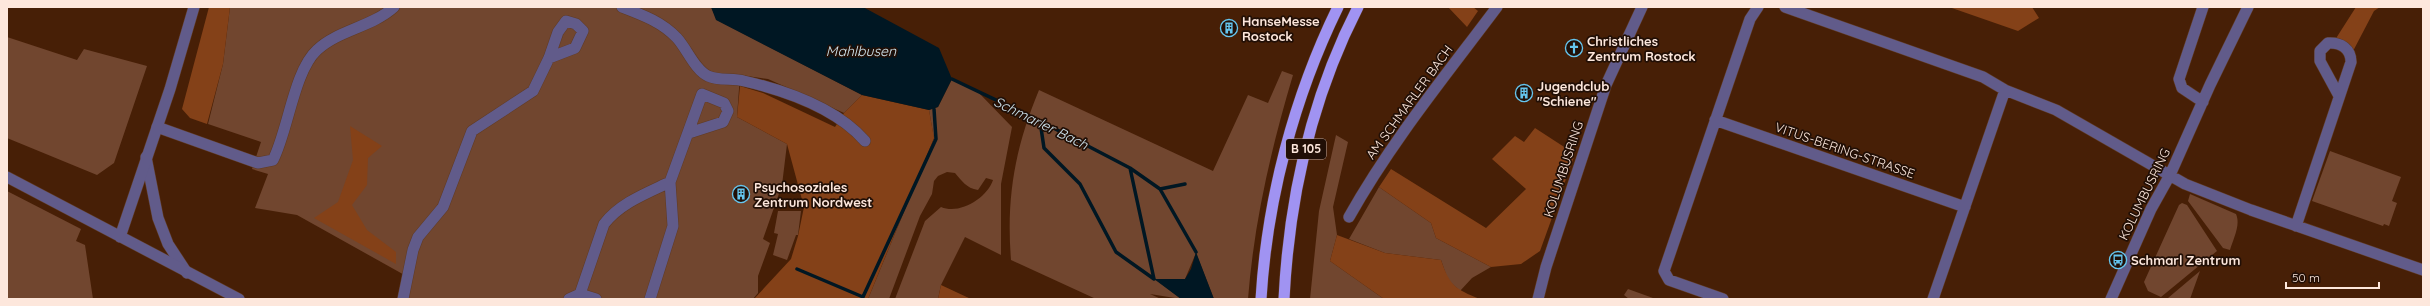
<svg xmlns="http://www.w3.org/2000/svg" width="2430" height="306" viewBox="0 0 2430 306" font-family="Quicksand,sans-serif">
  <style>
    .green { fill: #71462f }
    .forest { fill: #844118 }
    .water { fill: #001723 }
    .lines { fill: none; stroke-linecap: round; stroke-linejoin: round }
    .stream { stroke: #001723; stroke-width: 3.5 }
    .minor-casing { stroke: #603b24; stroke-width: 12 }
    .tertiary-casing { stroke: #603b24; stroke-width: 12 }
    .trunk-casing { stroke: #603b24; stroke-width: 12 }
    .minor { stroke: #615b8a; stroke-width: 11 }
    .tertiary { stroke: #615b8a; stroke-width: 11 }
    .trunk { stroke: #a093f2; stroke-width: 11 }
    .labels { text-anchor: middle; stroke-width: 3.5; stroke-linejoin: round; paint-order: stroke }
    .shield { fill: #210f06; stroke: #bba69c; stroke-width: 1 }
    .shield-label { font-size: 12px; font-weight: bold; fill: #fde7dc }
    .poi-label { font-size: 13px; font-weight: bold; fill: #fde7dc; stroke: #210f06; text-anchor: start }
    .street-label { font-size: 13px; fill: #fde7dc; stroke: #210f06 }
    .water-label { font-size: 14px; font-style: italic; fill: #d1e7f1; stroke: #210f06 }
  </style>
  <rect width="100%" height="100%" fill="#471f06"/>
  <path class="green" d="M230,7h481l6,13 145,75 -18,18 -76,-34 -28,-4 -3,42 50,27 -5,41 -19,54 7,4 -12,33v17l-5,6h-344l-4,-5 3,-17 -111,-62 -42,-7 13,-34 -16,-5 9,-27 -53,-18 15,-60z
    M7,37l70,23 7,-11 63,17 -33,97 -17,12 -90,-37z
    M1282,71l11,4c-22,74 -39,147 -45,224h-34l-18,-46 -11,26h-30l26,20 -31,-5 11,5h-65l-85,-39c-5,-63 4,-112 28,-170l174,81 35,-76 20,8z
    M952,79l27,14 33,34 -11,57v71l-36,-18 -24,48 -3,14h-43l30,-78 16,-14c19,8 46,-9 52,-27l-7,-2 -8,12c-12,-2 -16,-9 -23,-17l-8,-1 -9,4 -4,5 -2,13 -12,22 -31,83h-21l66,-160 -5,-29 9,-3z
    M1336,135l12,7 -15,65 4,28 -7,26 54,38h-74l9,-88z
    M2330,151l71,26 -9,24 5,2 -8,23 -5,-2 -1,2 -71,-25z
    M1379,187l52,36 5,15 55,29 -19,11 -12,13 -12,-11 -7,-20 -56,-7 -36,-14z
    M7,191l74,38 -5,12 9,4 8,54h-86z
    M2190,194l46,20c5,11 -3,25 -6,36l-7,-2 -35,-47z
    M2182,203l5,2 30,46 -56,46 -13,-6 -4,-9 35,-77z
    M778,211h23l-3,24h-2l-9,25 -14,-5 5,-21 -4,-1z
    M2200,271l-10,28 -22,-1z
    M1628,289l25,9 -24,1 -5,-4z"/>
  <path class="forest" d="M209,7h21l-7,57 -16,60 -17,-6 -8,-9z
    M1448,7h25l5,4 -11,16z
    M1949,7h83l7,11 -21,13z
    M2356,7h24l-6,4 -23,44 -18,-12z
    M740,86l23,7 72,34 9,-14 18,-18 67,15 5,28 -66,161h-114l37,-40 7,-23 6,-29 -17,-63 -50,-27z
    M350,126l32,20 -14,12 -1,27 -15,20 15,25 29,22v12l-82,-46 24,-16 15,-42z
    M1535,128l40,26 -35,97 -19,13 -30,3 -55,-29 -5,-15 -52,-36 12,-18 95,59 40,-39 -34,-30 23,-23 9,6z
    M1337,235l48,18 56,7c9,26 14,29 39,39h-96l-54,-38z
    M941,285l30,14h-33z"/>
  <path class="water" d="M711,7h152l76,41 13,31 -14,28 -9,3 -67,-15 -146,-75z
    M1196,252l18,47h-33l-27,-20h31l6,-10z"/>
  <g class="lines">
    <path class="stream" d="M952,79l88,42 90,47 24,111
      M1040,121l4,27 36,36 36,68 38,27
      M1130,168l30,21 36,63
      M1160,189l25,-5
      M797,269l66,28
      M862,299l74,-160 -2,-30"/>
    <g class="minor-casing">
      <path id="minor" d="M622,7c21,8 40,15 55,31 10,11 18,32 31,38 10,5 25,2 36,5 43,10 92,27 121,60
        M1785,7l198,70 22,13 51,20 129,74 66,26 172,60
        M2203,102l-21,-14 -3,-9 24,-72
        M1715,120l250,87
        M157,127l101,36 15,-3c15,-29 21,-89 44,-110 21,-20 55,-23 77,-43
        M146,157l12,61 10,26 19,29
        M1349,217c42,-75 97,-142 148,-210
        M2296,226l55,-164c0,-13 -10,-20 -23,-19l-8,8v10l19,35
        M580,294l16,5
        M403,299l10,-49 5,-13 25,-30 29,-76 61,-40 16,-33 9,-26 8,-11 10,3 7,7 -8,17 -26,10
        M569,299l11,-5 24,-70c16,-21 43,-31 66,-42l32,-88 22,9 4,8 -5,11 -34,11
        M650,299l23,-73 -3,-44
        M1538,299l8,-32 60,-182 36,-78
        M1723,299l-54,-19 -5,-9 86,-252 8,-12
        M1933,299l72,-209
        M2111,299l40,-90 19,-34 40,-90 38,-78"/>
    </g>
    <g class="tertiary-casing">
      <path id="tertiary" d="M7,177l232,122
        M120,237l50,-148 24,-82"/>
    </g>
    <g class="trunk-casing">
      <path id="trunk" d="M1261,299c6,-100 33,-202 77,-292
        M1284,299c5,-101 28,-202 74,-292"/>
    </g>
    <use href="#minor" class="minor"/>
    <use href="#tertiary" class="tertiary"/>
    <use href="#trunk" class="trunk"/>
  </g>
  <defs>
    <g id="building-ring" transform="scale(0.9)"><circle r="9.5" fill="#210f06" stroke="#65c5ee" stroke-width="1.5"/><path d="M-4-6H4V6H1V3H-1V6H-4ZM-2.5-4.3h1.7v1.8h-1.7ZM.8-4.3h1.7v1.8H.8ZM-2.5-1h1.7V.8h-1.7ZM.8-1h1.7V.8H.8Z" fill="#65c5ee"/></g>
    <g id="church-ring" transform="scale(0.9)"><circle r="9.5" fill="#210f06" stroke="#65c5ee" stroke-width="1.5"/><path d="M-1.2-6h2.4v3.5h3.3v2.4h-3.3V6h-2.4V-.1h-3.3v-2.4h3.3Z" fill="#65c5ee"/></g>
    <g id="bus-ring" transform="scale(0.9)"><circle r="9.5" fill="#210f06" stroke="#65c5ee" stroke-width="1.5"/><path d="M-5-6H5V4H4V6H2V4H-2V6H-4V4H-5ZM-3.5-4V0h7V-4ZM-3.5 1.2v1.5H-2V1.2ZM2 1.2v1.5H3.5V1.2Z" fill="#65c5ee"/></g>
  </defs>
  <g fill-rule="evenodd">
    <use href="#building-ring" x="1229" y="28"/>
    <use href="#church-ring" x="1574" y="48"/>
    <use href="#building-ring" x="1524" y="93"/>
    <use href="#building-ring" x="741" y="194"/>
    <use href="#bus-ring" x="2118" y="260"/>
  </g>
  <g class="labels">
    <rect class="shield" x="1286" y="139" width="40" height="20" rx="3"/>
    <g class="shield-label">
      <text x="1306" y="153">B 105</text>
    </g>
    <g class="poi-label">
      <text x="1242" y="26">HanseMesse<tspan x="1242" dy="15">Rostock</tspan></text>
      <text x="1587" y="46">Christliches<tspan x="1587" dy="15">Zentrum Rostock</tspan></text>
      <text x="1537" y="91">Jugendclub<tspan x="1537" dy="15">"Schiene"</tspan></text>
      <text x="754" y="192">Psychosoziales<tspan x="754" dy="15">Zentrum Nordwest</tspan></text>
      <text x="2131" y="265">Schmarl Zentrum</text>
    </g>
    <g class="street-label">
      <text transform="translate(1409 102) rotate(-54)" y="5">AM SCHMARLER BACH</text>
      <text transform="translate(1845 150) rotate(19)" y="5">VITUS-BERING-STRASSE</text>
      <text transform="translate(1563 169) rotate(-72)" y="5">KOLUMBUSRING</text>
      <text transform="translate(2144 194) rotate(-64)" y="5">KOLUMBUSRING</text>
    </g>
    <g class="water-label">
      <text x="861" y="56">Mahlbusen</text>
      <text transform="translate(1041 123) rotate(26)" y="5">Schmarler Bach</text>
    </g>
  </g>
  <rect width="2430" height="306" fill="none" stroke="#fde7dc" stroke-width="16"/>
  <path d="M2286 282v6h93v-6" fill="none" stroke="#fde7dc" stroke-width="2"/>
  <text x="2292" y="282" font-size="12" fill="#fde7dc" stroke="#210f06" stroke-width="3" paint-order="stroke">50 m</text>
</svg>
